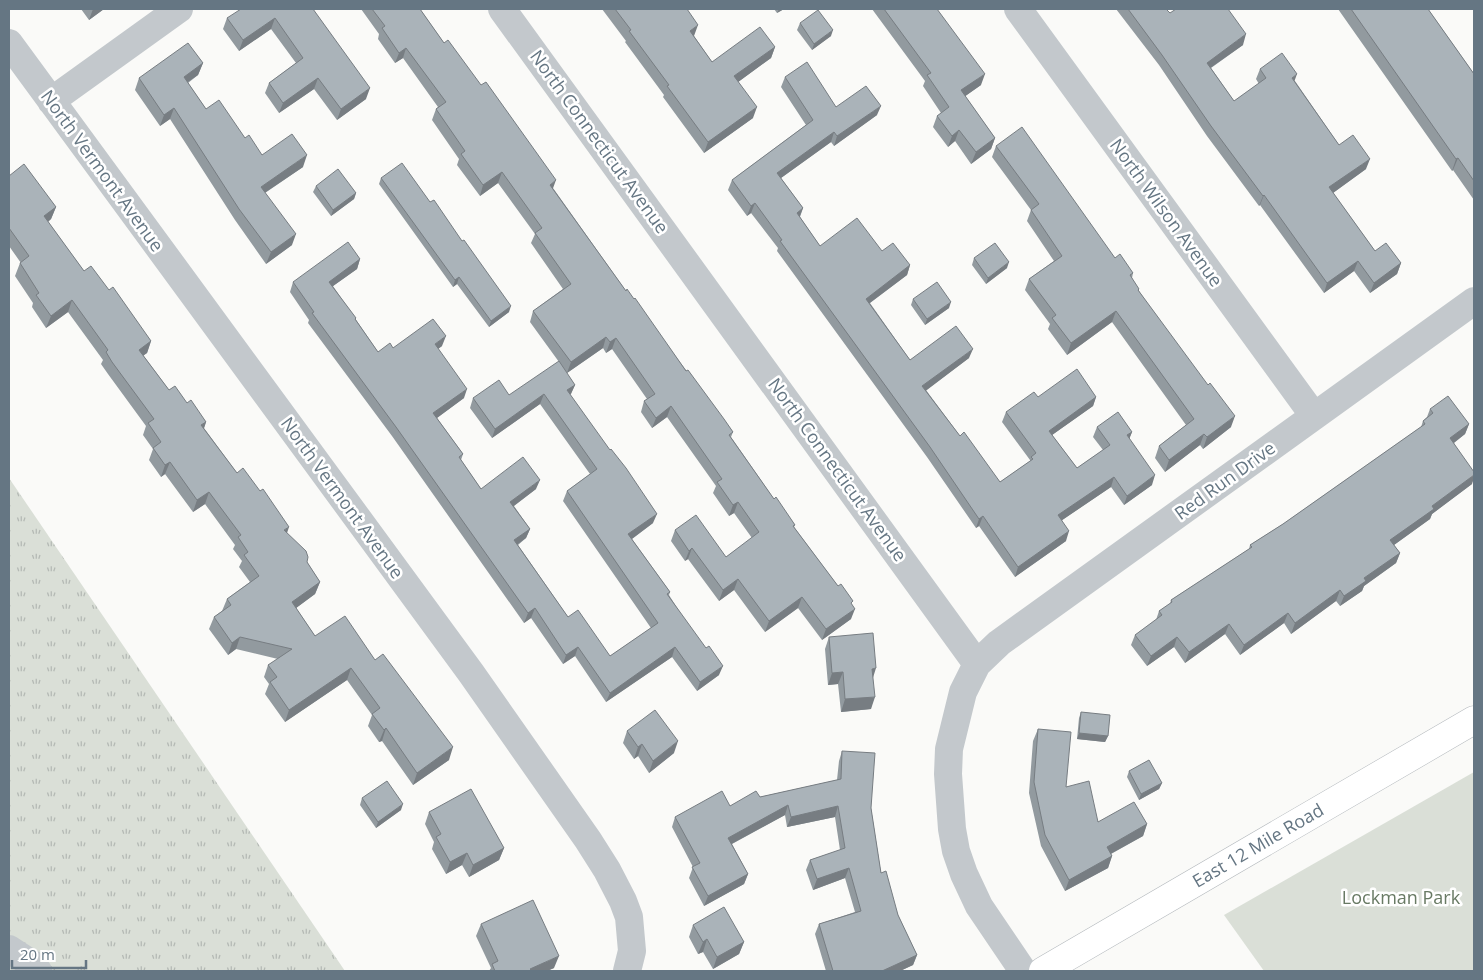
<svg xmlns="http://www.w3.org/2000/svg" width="1483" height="980" viewBox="0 0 1483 980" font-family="'Open Sans',sans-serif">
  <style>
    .grass { fill: url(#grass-tufts) }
    .green { fill: #dadfd7 }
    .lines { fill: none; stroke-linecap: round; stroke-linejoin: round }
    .major-casing { stroke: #b5babe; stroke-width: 29 }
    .minor { stroke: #c3c8cc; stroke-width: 28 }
    .major { stroke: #fff; stroke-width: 28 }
    .wall { fill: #929a9f }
    .shaded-wall { fill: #777d82 }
    .building { fill: #aab3b9; stroke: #777d82 }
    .labels { text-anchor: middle; stroke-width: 5; stroke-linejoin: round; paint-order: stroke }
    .street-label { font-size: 18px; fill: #657683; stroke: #fff }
    .park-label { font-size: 18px; fill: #687a64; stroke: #fff }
  </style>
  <defs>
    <pattern id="grass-tufts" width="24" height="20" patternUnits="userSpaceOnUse" patternTransform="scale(1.25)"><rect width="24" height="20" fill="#dadfd7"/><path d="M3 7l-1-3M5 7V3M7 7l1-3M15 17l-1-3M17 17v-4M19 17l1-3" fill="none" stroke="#b4b9b4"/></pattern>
  </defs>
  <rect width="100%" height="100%" fill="#fafaf8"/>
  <path class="grass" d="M9,478l336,493h-336z"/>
  <path class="green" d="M1474,772v199h-210l-40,-56z"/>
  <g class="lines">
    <g class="major-casing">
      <g id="major">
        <path id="s1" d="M1043,971l431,-251"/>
      </g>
    </g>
    <path class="minor" d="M502,9l475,655 -14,28 -14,57 -1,25 4,55 4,22 8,23 15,32 44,65
      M1018,9l296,407
      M9,43l462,630 117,167 19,30 16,31 6,16 3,34 -5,20
      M51,101l128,-92
      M977,664l22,-21 475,-342
      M9,949l23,15 6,7"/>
    <use href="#major" class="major"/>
  </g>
  <path class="wall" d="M81,9h23l-15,11z
    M313,9l53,90 -29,21 -23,-31 -35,24 -14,-20 4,-10 27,-20 -25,-34 -32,22 -16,-22 4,-11 25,-8z
    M361,9h59l24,34 109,145 73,103 107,141 -2,5 43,62 21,26 -1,2 58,78 -1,14 -29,21 -24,-32 -33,24 -31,-42 -15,11 -31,-42 -3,2 -14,-20 4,-11 51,27 26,-19 -18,-25 -5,3 -16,-23 3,-7 -49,-69 -15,11 -11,-16 3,-11 3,-2 -35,-50 -6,4 -3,-5 -36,25 -37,-51 3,-11 30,-22 -32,-46 4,-9 -37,-51 -18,13 -23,-31 2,-6 -27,-39 4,-11 2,-2 -35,-49 -8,5 -17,-24 1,-5z
    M602,9h85l7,27 18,26 63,-15 -4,11 -33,24 15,36 -49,35 -41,-56 1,-2 -39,-53 1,-1z
    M774,9h10l-7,4z
    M872,9h65l44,76 -16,11 30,42 -4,11 -20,15 -16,-23 -7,6 -15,-20 4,-11 4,-3 -18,-27 2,-5z
    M1116,9h50l4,4 73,32 -32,23 23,33 25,-17 -3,-5 4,-10 35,12 44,64 27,24 -33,24 42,58 26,12 -4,11 -27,19 -16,-22 -30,22 -64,-88 -1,1 -52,-70 -48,-71z
    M1338,9h90l46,65v126l-21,-30 -1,1z
    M800,23l31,13 -19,14 -15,-20z
    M203,63l-5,12 -10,8 18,26 39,29 17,17 41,12 -38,26 27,52 -26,19 -31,-44 -65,-101 -10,7 -25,-36 4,-12z
    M785,77l51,30 41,8 -43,31 -3,-4 -50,36 22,30 -3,9 20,29 62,5 28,14 -3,10 -37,28 40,57 59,-2 -43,32 34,46 40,46 30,-21v-1l-28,-38 4,-10 32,-15h58l-3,9 -41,29 25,33 26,-18 -10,-13 4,-10 35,5 -3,7 23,46 -28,20 -13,-18 -49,33 4,21 -51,36 -36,-51 -3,2 -49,-71 -150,-206 1,-3 -27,-35 -4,3 -19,-26 4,-10 74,-55 -25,-38z
    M996,146l119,112 18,15 -1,5 7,13 92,136 -28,22 -3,-4 -35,27 -10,-14 4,-12 27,-21 -74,-103 -45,33 -19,-26 2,-5 -25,-34 4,-11 25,-18 -27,-40 4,-11 -39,-53z
    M9,176l47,31 -5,12 -3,3 36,49 25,19 42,51 -4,12 -4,2 26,35 18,13 19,19 -2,6 33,45 50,60 20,29 13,20 -5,12 -19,14 19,28 60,24 74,100 -36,25 -31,-44 -3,1 -11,-16 4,-11 -25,-35 -62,42 -20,-28 4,-10 -5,-7 4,-12 10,-6 -42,-10 -8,6 -19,-26 5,-12 8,-6 5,-12 23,-17 -11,-15 3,-6 -9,-12 2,-4 -30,-41 -12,8 -28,-38 -4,3 -12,-17 4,-11 -10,-14 3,-9 -38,-52 -7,-10 2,-4 -35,-48 -22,16 -14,-21 1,-4 -18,-27 5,-13h1l-12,-17z
    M381,178l49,24 79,110 -20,15 -32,-43 -4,3 -74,-103z
    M316,186l40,7 -2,6 -23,17 -18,-24z
    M974,258l33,10 -21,16 -14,-19z
    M360,259l-3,10 -24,17 45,66 15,-4 49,-2 -4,3 26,49 -27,20 26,36 -2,6 20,29h55l-22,17 16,23 -4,9 -8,7 50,72 42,39 41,-28 -88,-127 4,-10 23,-17 -50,-70 -48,34 -22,-30 3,-10 36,-3 66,-10 -5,10 83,128 -21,16 38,53 -1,3 50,80 -22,16 -25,-34 -66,45 -31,-46 -12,8 -32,-46 -7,5 -132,-187 -84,-113 1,-3 -19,-28 3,-10z
    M913,299l36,9 -24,17 -14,-20z
    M1430,409l39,15 -4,10 -11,9 18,41 -40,30 -2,5 -36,26 6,8 -4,10 -32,23 -2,5 -22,15 -4,-5 -45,33 -7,-11 -44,32 -15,-21 -40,29 -11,-16 -27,19 -16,-21 4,-10 21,-15 3,-9 11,-7 1,-4 78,-51 1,-4 33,-21 138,-97 2,-6 4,-4z
    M829,637l44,40 -2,32 -30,3 -3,-28 -10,1 -3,-36z
    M1081,712l27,24 -3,6 -28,-3 2,-21z
    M1038,729l28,58 32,35 49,2 -4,12 -32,18 1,2 -4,12 -43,23 -24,-45 -12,-53 4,-52z
    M627,731l47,22 -25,20 -11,-17 -4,3 -11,-16z
    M842,751l29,57 10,65 17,42 19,40 -4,10 -13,6h-74l-11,-37 4,-10 36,-12 -10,-34 -32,12 -7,-20 4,-10 30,-10 -5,-33 -48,10 -2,-12 -53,29 16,30 -4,10 -40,22 -15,-28 4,-11 -21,-40 3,-10 55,-11 30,-9 77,-17 2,-19z
    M1129,771l33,12 -3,6 -20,11 -12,-23z
    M362,798l39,12 -25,18 -16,-23z
    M429,812l75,36 -5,12 -30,17 -7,-12 -16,9 -14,-25 2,-7 -9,-18z
    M481,924l73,44 -7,3h-58l2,-3 -15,-32z
    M693,925l51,17 -5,12 -26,15 -10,-17 -5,2 -9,-17z"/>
  <path class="shaded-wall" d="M93,9h11l-15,11z
    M779,9h5l-7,4z
    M275,18l-4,11 -32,22 4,-11z
    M698,25l-4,11 -8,6 4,-11z
    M833,30l-2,6 -19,14 2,-6z
    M1246,34l-3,11 -40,28 4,-10z
    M775,47l-4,11 -41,30 4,-12z
    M406,48l-3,10 -8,5 4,-10z
    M203,63l-5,12 -19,13 5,-11z
    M985,74l-4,11 -24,17 4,-12z
    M1297,74l-4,11 -1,-7z
    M318,78l-4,11 -35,24 4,-10z
    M370,88l-4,11 -29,21 4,-11z
    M881,106l-4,9 -43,31 3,-10z
    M757,107l-4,11 -49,35 4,-11z
    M174,108l-4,11 -10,7 4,-11z
    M959,130l-4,11 -7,6 4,-11z
    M834,132l-3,10 -57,41 3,-10z
    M995,138l-4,11 -20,15 5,-12z
    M307,155l-4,12 -46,31 4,-11z
    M1458,158l-5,12 -1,1 4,-12z
    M1370,159l-4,10 -40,29 3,-11z
    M502,172l-4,11 -18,13 3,-11z
    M556,180l-4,11 -2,-6z
    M356,193l-2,6 -23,17 2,-6z
    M1264,195l-4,10 -1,1 4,-10z
    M755,203l-4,10 -4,3 4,-10z
    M56,207l-5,12 -11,9 4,-12z
    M803,208l-4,10 -2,-5z
    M296,234l-4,11 -26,19 5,-12z
    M360,259l-3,10 -31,22 3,-9z
    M1358,261l-4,10 -30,22 3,-10z
    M1009,262l-2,6 -21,16 2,-6z
    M1401,263l-4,11 -27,19 4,-10z
    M910,265l-3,10 -44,33 3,-9z
    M459,277l-2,7 -4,3 2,-7z
    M72,300l-4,12 -22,16 5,-12z
    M951,302l-2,6 -24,17 2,-6z
    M511,306l-2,6 -20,15 2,-6z
    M1116,311l-4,11 -45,33 4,-12z
    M446,336l-4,10 -11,8 4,-10z
    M606,337l-3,11 -36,25 4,-11z
    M616,338l-4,11 -6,4 4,-11z
    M151,341l-4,12 -12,9 4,-12z
    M973,349l-4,9 -50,38 3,-10z
    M575,385l-4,9 -8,6 4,-10z
    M467,389l-3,9 -34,25 3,-10z
    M544,394l-4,10 -48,34 3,-9z
    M1096,397l-3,9 -48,34 4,-9z
    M671,406l-4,11 -15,11 4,-10z
    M1235,416l-4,11 -28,22 4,-12z
    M206,422l-4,12 -1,-9z
    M1469,424l-4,10 -18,14 3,-10z
    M1132,432l-4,10 -1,-7z
    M1204,434l-4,11 -35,27 4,-12z
    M170,462l-5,12 -4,3 4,-12z
    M1155,475l-3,10 -28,20 3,-9z
    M1474,475v3l-2,6 -40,30 -2,5 -43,31 3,-10 42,-34z
    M1114,477l-3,10 -56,38 3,-10z
    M540,480l-4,9 -29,22 3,-9z
    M209,492l-4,12 -12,8 4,-12z
    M738,502l-4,11 -5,3 4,-11z
    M657,514l-4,9 -28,21 3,-10z
    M983,516l-4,10 -3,2 3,-9z
    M289,527l-4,12 -1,-9z
    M530,529l-4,9 -15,11 3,-9z
    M1069,531l-3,10 -51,36 3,-10z
    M692,548l-4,11 -3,2 4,-10z
    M1400,553l-4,10 -32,23 -2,5 -22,15 4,-10 20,-18z
    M738,579l-4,11 -15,11 4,-11z
    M320,582l-5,12 -27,20 4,-12z
    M1340,590l-4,11 -45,33 4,-11z
    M802,597l-4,11 -33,24 4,-11z
    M535,608l-4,10 -7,5 4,-10z
    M855,609l-4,10 -29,21 4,-11z
    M1288,613l-4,10 -44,32 4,-10z
    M1229,624l-4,10 -40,29 4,-11z
    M240,637l-4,12 -8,6 4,-12z
    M1177,637l-3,10 -27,19 4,-10z
    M578,647l-3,9 -12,8 3,-9z
    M675,647l-3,10 -66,45 4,-9z
    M723,666l-4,9 -22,16 3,-9z
    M351,668l-4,12 -62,42 4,-12z
    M876,668l-4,13v-12z
    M843,672l-5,12 -10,1 4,-12z
    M875,697l-4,12 -30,3 4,-13z
    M386,728l-4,13 -3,1 5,-12z
    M1079,733l29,3 -3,6 -28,-3z
    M678,741l-4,12 -25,20 4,-12z
    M642,744l-4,12 -4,3 4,-12z
    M453,747l-4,13 -36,25 4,-12z
    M1162,783l-3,6 -20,11 2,-6z
    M403,804l-2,6 -25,18 2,-6z
    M788,805l-3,10 -61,33 4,-10z
    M838,806l-3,11 -48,10 4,-10z
    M1147,824l-4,12 -40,22 4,-11z
    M504,848l-5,12 -30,17 4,-12z
    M467,853l-5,12 -16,9 4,-12z
    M1112,856l-4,12 -43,23 4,-11z
    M849,868l-4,10 -32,12 4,-11z
    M748,874l-4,10 -40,22 4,-10z
    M707,939l-4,13 -5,2 5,-12z
    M744,942l-5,12 -26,15 4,-12z
    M917,955l-4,10 -13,6h-18z
    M559,956l-5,12 -7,3h-18l1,-2z"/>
  <path class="building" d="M241,9h10l1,1 1,-1h60l57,79 -29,21 -23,-31 -35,25 -14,-20 34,-25 -28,-40 -32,22 -16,-22z
    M372,9h48l24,34 4,-3 33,45 5,-3 70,98 -6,5 76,106 1,-2 7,10 1,-1 51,73 2,-1 36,49 9,13 -4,3 45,64 2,-2 19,28 -2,1 45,60 3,-2 12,17 -2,2 4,6 -29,20 -24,-32 -33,24 -31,-42 -15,11 -31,-42 -3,3 -14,-21 21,-15 30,42 33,-25 -21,-30 -5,3 -16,-23 5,-3 -51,-73 -15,12 -12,-17 11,-7 -39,-56 -6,4 -4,-5 -35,25 -38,-51 38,-27 -36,-51 7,-5 -40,-56 -19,13 -22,-31 4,-3 -29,-42 10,-7 -40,-54 -7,5 -17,-25 3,-2z
    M615,9h72l11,16 -8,6 22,31 48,-35 15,20 -41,29 23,31 -49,35 -41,-56 2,-1 -40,-54 2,-1z
    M884,9h53l48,65 -24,16 34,48 -19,14 -17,-22 -7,6 -15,-20 12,-9 -22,-32 4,-2z
    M1128,9h38l4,4 6,-4h52l18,25 -39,29 27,38 32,-23 -6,-9 22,-16 15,21 -5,4 47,67 14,-10 17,24 -41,28 46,64 11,-8 15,20 -27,20 -16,-22 -31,22 -63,-88 -1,1 -52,-70 -49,-71z
    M1351,9h77l46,65v107l-16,-23 -2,1z
    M818,10l15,20 -19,14 -14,-21z
    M188,43l15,20 -19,14 22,32 13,-9 26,38 4,-3 13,20 30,-21 15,21 -46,32 35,47 -25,18 -32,-43 -65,-101 -10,7 -25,-37z
    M807,62l29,45 30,-21 15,20 -44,30 -3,-4 -57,41 26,35 -6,5 23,33 37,-28 25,33 11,-8 17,22 -44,34 44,61 46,-34 17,23 -51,37 38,50 4,-4 36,50 33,-23 -2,-2 5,-4 -30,-41 28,-20 4,5 39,-28 19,28 -47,34 28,37 33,-23 -13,-18 21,-15 14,20 -5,3 28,40 -28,21 -13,-19 -56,38 11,16 -51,36 -35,-51 -4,3 -49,-72 -150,-206 2,-1 -27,-37 -4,3 -19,-26 81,-60 -28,-43z
    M1022,127l93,131 5,-4 13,19 -3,2 9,14 -1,1 70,95 2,-2 25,33 -28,21 -3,-3 -35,26 -10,-14 35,-27 -78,-108 -45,32 -19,-25 4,-3 -27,-36 33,-23 -31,-46 8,-6 -43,-58z
    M402,163l28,39 4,-2 28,41 2,-1 47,66 -20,15 -32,-44 -4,3 -74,-102z
    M24,164l32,43 -12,9 40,55 7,-5 18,24 4,-3 38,54 -12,9 30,40 6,-4 12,17 4,-3 15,22 -5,3 36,48 6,-5 17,23 3,-2 26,38 -5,3 22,21 2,6 -1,5 13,20 -28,20 23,34 30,-20 30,44 8,-6 70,93 -36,26 -31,-45 -2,2 -12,-16 8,-6 -29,-40 -62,42 -19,-28 7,-5 -9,-12 24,-16 -52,-12 -8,6 -18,-26 17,-12 -4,-6 32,-23 -15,-21 4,-3 -10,-15 3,-2 -32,-43 -12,8 -27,-38 -5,3 -12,-17 8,-6 -13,-19 6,-4 -42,-57 -6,-10 2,-2 -36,-50 -21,16 -15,-21 3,-2 -19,-30 9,-7 -20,-28v-52z
    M338,169l18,24 -23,17 -17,-24z
    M348,242l12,17 -31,23 27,36 -1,1 23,33 12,-9 3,5 40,-29 13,17 -11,8 32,45 -34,24 30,41 -4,3 22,32 42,-32 17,23 -30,22 20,27 -16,11 54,77 10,-7 32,46 48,-33 -91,-132 30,-22 -53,-75 -49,35 -22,-31 26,-18 10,15 50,-34 16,24 -8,5 43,60 1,-1 15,19 31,46 -29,20 42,58 -3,2 39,54 3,-2 14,20 -23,16 -25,-35 -65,46 -32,-46 -12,8 -31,-47 -7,5 -132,-186 -84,-114 2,-1 -21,-30z
    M995,243l14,19 -21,16 -14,-20z
    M937,282l14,20 -24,17 -14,-20z
    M1448,396l21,28 -19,14 24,34v3l-42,31 2,3 -44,31 10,13 -36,25 2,3 -22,15 -4,-6 -45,33 -7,-10 -44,32 -15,-21 -40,28 -12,-15 -26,19 -16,-21 27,-20 -3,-4 13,-9 -1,-2 81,-53 -2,-2 33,-21 142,-100 -2,-3 10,-8 -3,-4z
    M873,633l3,35 -4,1 3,28 -30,2 -2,-27 -11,1 -3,-36z
    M655,710l23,31 -25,20 -11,-17 -4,3 -11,-16z
    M1081,712l29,3 -2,21 -29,-3z
    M1038,729l33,3 -5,55 23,-6 9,41 36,-20 13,22 -40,23 5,9 -43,24 -24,-45 -11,-53z
    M842,751l33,2 -4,55 10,65 5,-2 12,44 19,40 -35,16h-49l-14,-47 42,-13 -12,-43 -32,11 -7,-19 35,-12 -7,-42 -47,11 -3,-12 -60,33 20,36 -40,22 -16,-29 8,-4 -25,-46 47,-26 8,15 26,-15 4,6 81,-18z
    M1149,760l13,23 -21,11 -12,-23z
    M387,781l16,23 -25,18 -16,-24z
    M471,789l33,59 -31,17 -6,-12 -17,9 -14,-25 5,-3 -12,-22z
    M533,900l26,56 -29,13 2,2h-37l-3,-7 6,-3 -17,-37z
    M724,907l20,35 -27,15 -10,-18 -4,3 -10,-17z"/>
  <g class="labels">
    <g class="street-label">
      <text transform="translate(599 142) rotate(54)" y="6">North Connecticut Avenue</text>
      <text transform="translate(102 171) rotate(54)" y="6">North Vermont Avenue</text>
      <text transform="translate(1166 213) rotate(54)" y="6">North Wilson Avenue</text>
      <text transform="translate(837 470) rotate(54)" y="6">North Connecticut Avenue</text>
      <text transform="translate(1225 481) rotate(-36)" y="6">Red Run Drive</text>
      <text transform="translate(342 498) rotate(54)" y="6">North Vermont Avenue</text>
      <text dy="6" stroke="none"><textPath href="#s1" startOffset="249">East 12 Mile Road</textPath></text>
    </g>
    <g class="park-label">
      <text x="1401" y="904">Lockman Park</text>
    </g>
  </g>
  <rect width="1483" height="980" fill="none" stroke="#657683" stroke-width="20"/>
  <path d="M12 960v8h74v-8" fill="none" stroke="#657683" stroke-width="2.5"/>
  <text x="20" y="960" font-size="15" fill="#657683" stroke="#ffffff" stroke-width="4" paint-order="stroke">20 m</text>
</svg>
